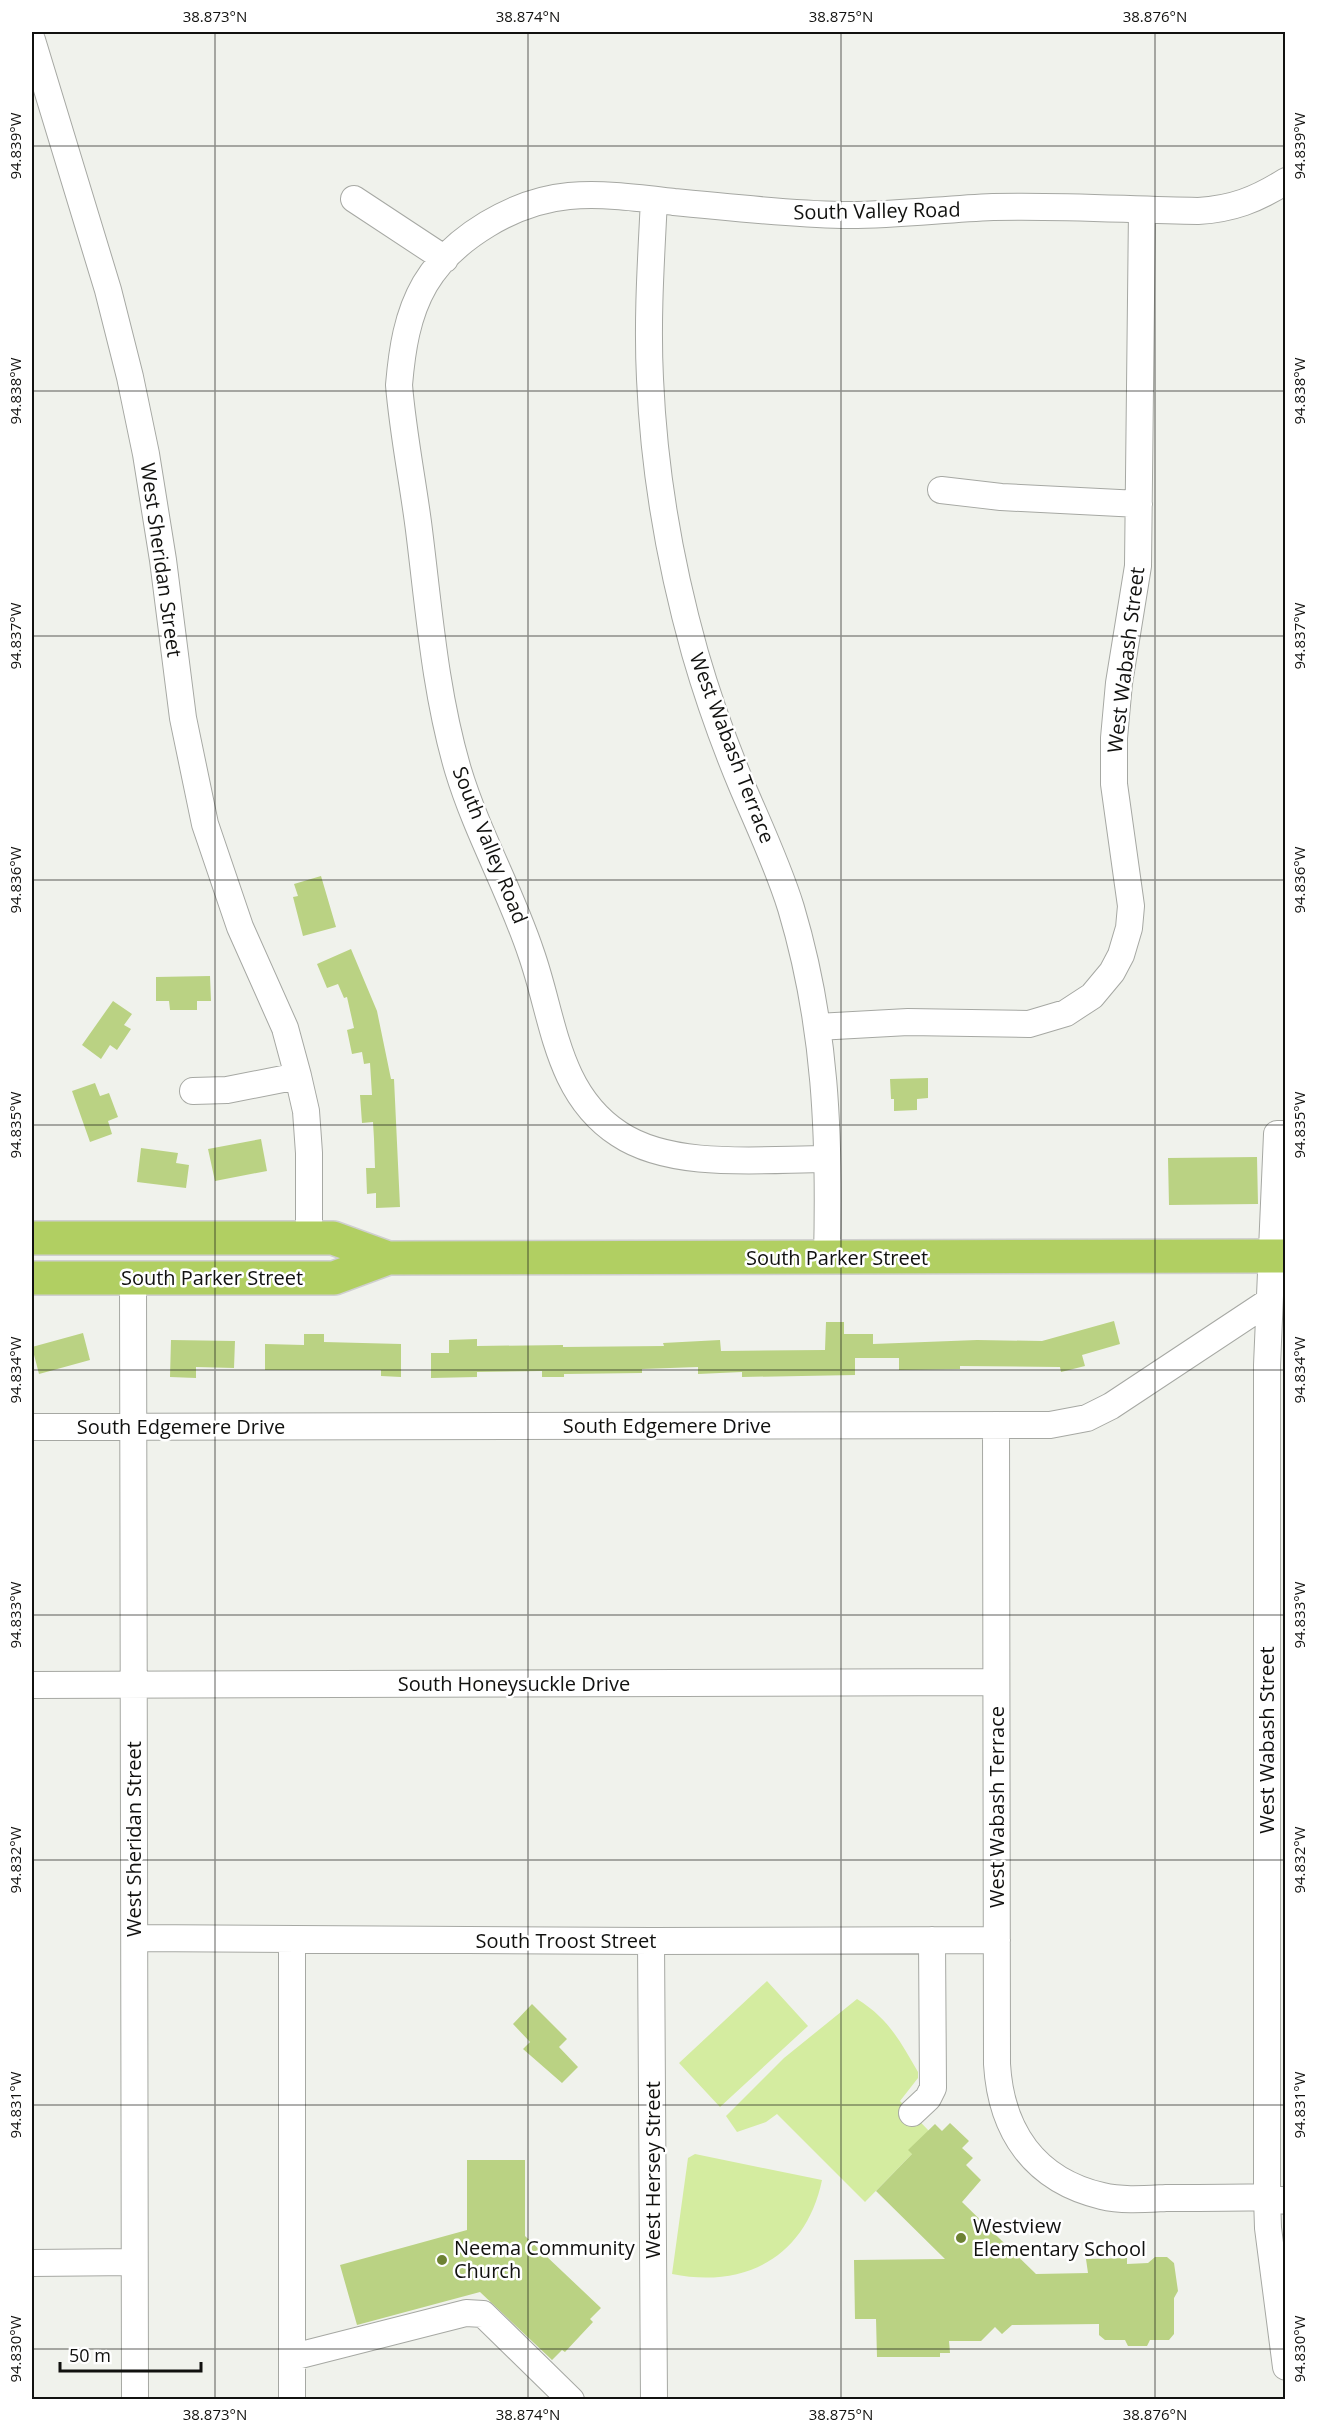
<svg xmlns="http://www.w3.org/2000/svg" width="1317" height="2431" viewBox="0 0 1317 2431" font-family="'Open Sans',sans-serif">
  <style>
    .green { fill: #d4eca0 }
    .building { fill: #bad283 }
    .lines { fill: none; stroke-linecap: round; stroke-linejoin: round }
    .minor-casing { stroke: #a6a8a3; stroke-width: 28 }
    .highway-casing { stroke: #cfcfcf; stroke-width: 36 }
    .minor { stroke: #fff; stroke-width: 26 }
    .highway { stroke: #b1cf62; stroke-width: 33 }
    .ticks { fill: none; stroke: #11110f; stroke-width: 1.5; stroke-opacity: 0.45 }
    .poi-dot { fill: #6d8233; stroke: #fff; stroke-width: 2 }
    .labels { text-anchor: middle; stroke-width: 5; stroke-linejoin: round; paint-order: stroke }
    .street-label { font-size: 20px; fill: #11110f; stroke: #fff }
    .poi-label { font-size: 20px; fill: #11110f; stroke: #fff; text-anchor: start }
    .neatline { fill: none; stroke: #11110f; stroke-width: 2 }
    .ticks-label { font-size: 15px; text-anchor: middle; fill: #11110f }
  </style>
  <rect width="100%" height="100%" fill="#f0f2ec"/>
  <path class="green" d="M767,1981l41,45 -88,81 -41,-44z
    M857,1999c32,20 43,42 61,73v6l-18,23 29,30 -17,23 -47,48 -88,-88 -11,8 -29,10 -11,-16 58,-58z
    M695,2154l127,26c-16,77 -77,109 -150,94l16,-116z"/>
  <path class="building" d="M321,876l15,51 -33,9 -10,-39 5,-1 -4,-12z
    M351,949l26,62 14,68h3l6,128 -24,1v-15l-9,1 -1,-26h9l-1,-29 -1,-17 -11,1 -2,-28h12l-2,-32 -6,1 -2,-12 -10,2 -5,-24 7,-2 -7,-31 -3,1 -6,-14 -11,4 -10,-24z
    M210,976l1,25h-14v9h-27l-1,-9h-13v-24z
    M113,1001l19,13 -8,11 7,4 -14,21 -7,-5 -9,14 -19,-14z
    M928,1078v20l-11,1v11l-23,1v-12h-3l-1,-20z
    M95,1083l5,13 9,-3 9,24 -10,4 4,13 -22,8 -18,-51z
    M261,1139l6,32 -52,10 -7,-32z
    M141,1148l37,5 -2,10 13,2 -3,23 -49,-6z
    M1257,1157l1,47 -89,1 -1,-47z
    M1114,1321l6,23 -38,11 3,11 -24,6 -1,-5 -100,-1v3l-61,1v-12h-44v17l-113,2v-5l-44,2v-7l-56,2v4l-78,1v3h-22v-6l-65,1v5l-46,1v-25h18v-13l28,-1v7l86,-1v2l101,-1 -1,-3 57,-3 1,11 104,-1 1,-28h18v12h29v10l104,-4 65,1z
    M83,1333l7,27 -51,14 -7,-27z
    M304,1334h20v8l77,2v33l-20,-1v-6h-116v-26l39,1z
    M171,1340l64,1 -1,27 -38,-1v11l-26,-1z
    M532,2004l35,35 -8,8 19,20 -16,16 -39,-34 7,-7 -17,-18z
    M950,2123l19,18 -7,7 11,10 -7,7 15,15 -19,22 74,72 52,-1 -2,-14 41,-1v6l21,-1 7,-6h12l7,6 4,28 -4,7v36l-5,6h-19l-3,6h-19l-3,-6h-20l-6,-5v-11l-87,1 -10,9 -7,-7 -14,14h-32l1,12h-10v4h-63l-1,-38h-21l-1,-59 91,-1 -69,-68 36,-37 -4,-4 27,-26 7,7z
    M467,2160h58v76l76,72 -11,11 3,3 -28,30 -3,-2 -10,10 -72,-68 -123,33 -17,-60 127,-35z"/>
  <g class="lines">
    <g class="minor-casing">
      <path id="minor" d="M32,40l76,250 22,87 16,77 17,106 20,158 22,106 35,103 45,101 13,48 8,35 3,42v85
        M354,199l91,60
        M654,200c-3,60 -7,119 -4,179 4,92 20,185 45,274 13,45 29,90 47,133 17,40 36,80 49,122 35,117 39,228 36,350
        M941,490l60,7 138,7
        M817,1027l91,-5 121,2 37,-11 26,-17 20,-24 9,-17 8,-27 2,-22 -17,-122v-46l5,-55 19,-117 4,-356
        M193,1091l34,-1 71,-14
        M1286,1134h-9l-10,231v832l1,31 18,139
        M827,1159c-63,0 -154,11 -208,-25 -63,-41 -65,-116 -88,-181 -21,-63 -54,-120 -73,-183 -23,-78 -29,-160 -39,-240 -6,-48 -16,-96 -20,-145 3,-35 8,-70 26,-101 28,-47 90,-83 144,-88 35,-3 70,2 105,6 56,5 111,12 168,13 50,1 100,-6 151,-8 68,-2 137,3 205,4 34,-2 58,-11 88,-30
        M133,1278l2,1122
        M996,1425l1,639c4,67 37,116 105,132 20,5 44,3 64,2 34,0 68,0 101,-1l19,4
        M32,1427l1018,-2 37,-7 24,-12 157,-104
        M32,1685l964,-3
        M135,1938l516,3 346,-1
        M292,1940v460
        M651,1941l3,459
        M912,2113l16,-15 5,-10 -1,-148
        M32,2263l102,-1
        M293,2357l173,-44 17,1 88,86"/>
    </g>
    <g class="highway-casing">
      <path id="highway" d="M32,1238h301l55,20 898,-2
        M32,1278h302l54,-20"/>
    </g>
    <use href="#minor" class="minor"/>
    <use href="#highway" class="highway"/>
  </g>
  <path class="ticks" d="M215,32v2368M528,32v2368M841,32v2368M1155,32v2368M32,146h1254M32,391h1254M32,636h1254M32,880h1254M32,1125h1254M32,1370h1254M32,1615h1254M32,1860h1254M32,2105h1254M32,2349h1254"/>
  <g class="poi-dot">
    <circle cx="961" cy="2238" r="6"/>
    <circle cx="442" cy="2260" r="6"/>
  </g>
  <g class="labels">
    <g class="street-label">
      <text transform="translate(877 211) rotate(-1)" y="7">South Valley Road</text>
      <text transform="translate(161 560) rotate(82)" y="7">West Sheridan Street</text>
      <text transform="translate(1126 660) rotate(-83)" y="7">West Wabash Street</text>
      <text transform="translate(732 748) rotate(69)" y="7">West Wabash Terrace</text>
      <text transform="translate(490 845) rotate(68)" y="7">South Valley Road</text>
      <text x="837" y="1265">South Parker Street</text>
      <text x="212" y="1285">South Parker Street</text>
      <text x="667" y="1433">South Edgemere Drive</text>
      <text x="181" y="1434">South Edgemere Drive</text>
      <text x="514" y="1691">South Honeysuckle Drive</text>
      <text transform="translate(1267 1740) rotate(-90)" y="7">West Wabash Street</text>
      <text transform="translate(997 1807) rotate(-90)" y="7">West Wabash Terrace</text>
      <text transform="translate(134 1839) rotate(-90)" y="7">West Sheridan Street</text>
      <text x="566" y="1948">South Troost Street</text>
      <text transform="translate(653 2170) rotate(-90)" y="7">West Hersey Street</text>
    </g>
    <g class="poi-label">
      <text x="973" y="2233">Westview<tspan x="973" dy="23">Elementary School</tspan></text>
      <text x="454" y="2255">Neema Community<tspan x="454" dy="23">Church</tspan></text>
    </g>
  </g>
  <rect width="1317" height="2431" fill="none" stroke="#ffffff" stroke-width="66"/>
  <path d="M60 2362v9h141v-9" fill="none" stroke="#11110f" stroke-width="3"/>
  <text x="69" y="2362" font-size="18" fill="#11110f" stroke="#ffffff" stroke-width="4.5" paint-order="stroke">50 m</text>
  <rect x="33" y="33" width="1251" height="2365" class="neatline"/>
  <g class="ticks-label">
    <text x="215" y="22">38.873°N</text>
    <text x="528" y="22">38.874°N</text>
    <text x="841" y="22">38.875°N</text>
    <text x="1155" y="22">38.876°N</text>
    <text transform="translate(1300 146) rotate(-90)" y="5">94.839°W</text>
    <text transform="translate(16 146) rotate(-90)" y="5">94.839°W</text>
    <text transform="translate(1300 391) rotate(-90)" y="5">94.838°W</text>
    <text transform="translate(16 391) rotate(-90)" y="5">94.838°W</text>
    <text transform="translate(16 636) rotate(-90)" y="5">94.837°W</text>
    <text transform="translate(1300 636) rotate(-90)" y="5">94.837°W</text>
    <text transform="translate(1300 880) rotate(-90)" y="5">94.836°W</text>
    <text transform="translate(16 880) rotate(-90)" y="5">94.836°W</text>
    <text transform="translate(16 1125) rotate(-90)" y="5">94.835°W</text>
    <text transform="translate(1300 1125) rotate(-90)" y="5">94.835°W</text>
    <text transform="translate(1300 1370) rotate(-90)" y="5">94.834°W</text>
    <text transform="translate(16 1370) rotate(-90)" y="5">94.834°W</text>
    <text transform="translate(16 1615) rotate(-90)" y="5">94.833°W</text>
    <text transform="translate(1300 1615) rotate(-90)" y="5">94.833°W</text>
    <text transform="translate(1300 1860) rotate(-90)" y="5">94.832°W</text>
    <text transform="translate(16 1860) rotate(-90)" y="5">94.832°W</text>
    <text transform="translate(16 2105) rotate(-90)" y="5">94.831°W</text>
    <text transform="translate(1300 2105) rotate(-90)" y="5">94.831°W</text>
    <text transform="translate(16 2349) rotate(-90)" y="5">94.830°W</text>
    <text transform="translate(1300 2349) rotate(-90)" y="5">94.830°W</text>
    <text x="215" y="2420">38.873°N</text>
    <text x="528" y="2420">38.874°N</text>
    <text x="841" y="2420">38.875°N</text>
    <text x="1155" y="2420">38.876°N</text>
  </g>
</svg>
